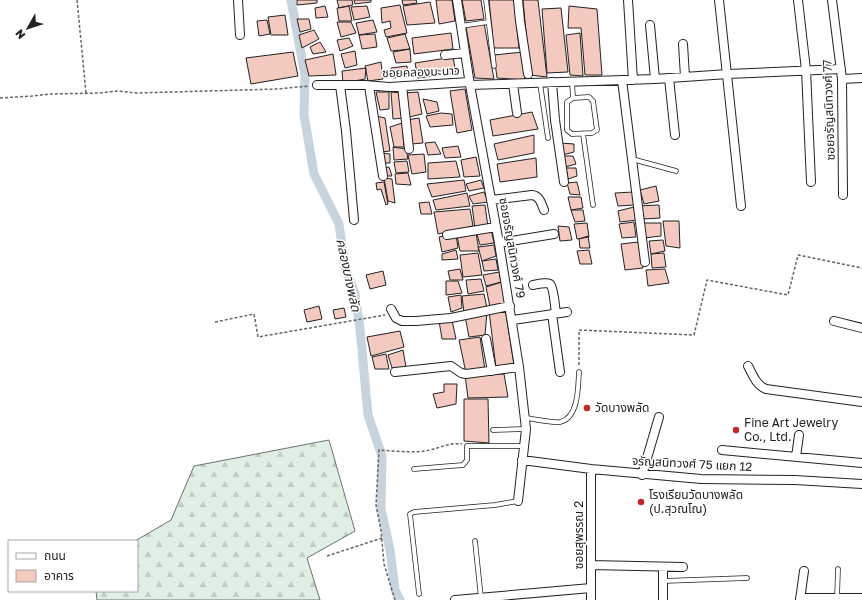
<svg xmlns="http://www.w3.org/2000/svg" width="862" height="600" viewBox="0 0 862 600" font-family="'Golos Text','Noto Sans Thai',sans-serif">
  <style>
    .forest { fill: url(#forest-firs); stroke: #6f6f6f }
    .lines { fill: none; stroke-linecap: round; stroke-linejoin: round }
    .canal { stroke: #c7d3dd; stroke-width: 9 }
    .building { fill: #f3c9c0; stroke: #222 }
    .lane-casing { stroke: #222; stroke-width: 5.5 }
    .street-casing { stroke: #222; stroke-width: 10 }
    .path { stroke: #646464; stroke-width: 1.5; stroke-dasharray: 3 2; stroke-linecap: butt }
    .lane { stroke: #fff; stroke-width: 4 }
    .street { stroke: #fff; stroke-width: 8 }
    .poi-dot { fill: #c62828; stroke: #fff; stroke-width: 1.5 }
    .labels { text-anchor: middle; stroke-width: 3; stroke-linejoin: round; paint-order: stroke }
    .street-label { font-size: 12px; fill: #222; stroke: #fff }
    .poi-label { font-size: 12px; fill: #222; stroke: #fff; text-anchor: start }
    .water-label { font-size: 13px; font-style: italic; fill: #222; stroke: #fff }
  </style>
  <defs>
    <pattern id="forest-firs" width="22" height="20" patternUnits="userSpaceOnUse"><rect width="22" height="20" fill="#e0efe3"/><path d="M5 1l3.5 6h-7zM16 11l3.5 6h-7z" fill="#c0cdc2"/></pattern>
  </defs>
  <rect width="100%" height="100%" fill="#fff"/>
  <path class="forest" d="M329,440l26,91 -48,27 13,42h-223l-1,-9h41v-50h-2l36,-21 23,-54z"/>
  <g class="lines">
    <path class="canal" d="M291,0l14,75 -1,40 10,59 25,50 6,43 10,27 5,35 8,86 14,41 -1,53 9,41 5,40 5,10"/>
  </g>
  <path class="building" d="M297,0h20v3l-20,2z
    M337,0h15l1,5 -14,3z
    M354,0h17v2l-16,2z
    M402,0h14l1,3 -14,2z
    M436,0h16l3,21 -16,3z
    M462,0h19l3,19 -18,2z
    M489,0h25l5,48h-25z
    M523,0h15l9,77 -17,-2z
    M430,2l5,21 -28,2 -4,-19z
    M400,5l7,28 -21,4 -2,-7 7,-2 -1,-7 -8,2 -1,-15z
    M325,6l3,11 -12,1 -1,-10z
    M349,6l3,15h-13l-2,-13z
    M367,6l3,11 -16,3 -3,-13z
    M569,6l28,3 5,66h-17l-4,-47h-13z
    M561,8l7,64 -21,1 -5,-64z
    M285,15l3,20h-17l-3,-18z
    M297,19h12l2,10 -11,3z
    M267,20l3,14 -11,2 -2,-15z
    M373,20l4,12 -18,3 -3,-12z
    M337,22h14l5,11 -15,4z
    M484,23l10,56 -19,-1 -9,-51z
    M314,30l5,9 -17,9 -3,-13z
    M451,33l2,16 -39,5 -2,-16z
    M580,33l3,43 -13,-1 -4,-40z
    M375,34l2,13 -15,2 -3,-14z
    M405,34l5,15 -19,2 -4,-13z
    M349,38l4,8 -13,5 -3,-11z
    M320,42l6,10 -13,2 -3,-7z
    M410,49l1,13 -15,1 -3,-11z
    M355,51l2,14 -12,3 -4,-14z
    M293,52l5,24 -47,8 -5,-26z
    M523,52l2,28 -28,-2 -3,-23z
    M333,54l3,21 -27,1 -4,-16z
    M453,57l3,16 -38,5 -3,-15z
    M381,62l2,17 -15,2 -3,-15z
    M407,66l1,10 -15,2 -2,-10z
    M366,68l-1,11 -22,4 -1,-12z
    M465,89l7,41 -15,3 -7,-42z
    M376,92h13v17l-9,1z
    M391,92l10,1 4,25 -12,1z
    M418,92l4,22 -13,3 -5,-24z
    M423,99l14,3 2,9 -12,3z
    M532,112l6,17 -45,7 -3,-16z
    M441,113l11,1 1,11 -23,2 -4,-11z
    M376,116l9,2 5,33 -9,1z
    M419,118l4,25 -12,1 -4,-24z
    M402,123l2,24h-10l-4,-20z
    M534,135v18l-36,7 -4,-16z
    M435,142l6,12 -13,1 -3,-12z
    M560,143l14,1v8l-12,3z
    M458,146l3,11 -16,1 -3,-10z
    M393,147l13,2 2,10 -14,1z
    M382,153l8,1v9h-9z
    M424,154l2,18 -14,2 -4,-19z
    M564,156h9l3,8 -11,3z
    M476,157l4,19 -16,1 -3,-17z
    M536,158l1,19 -37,5 -3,-18z
    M407,161l2,11 -13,1 -2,-11z
    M456,161l4,16 -32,2v-16z
    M389,167l3,9h-7l-2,-8z
    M566,168h10l1,8 -9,3z
    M408,173l3,12 -15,-1 -1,-10z
    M384,178l8,1 3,24 -7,-2z
    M464,180l2,11 -34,6 -5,-13z
    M481,180l3,8 -15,3 -3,-7z
    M384,182l4,22 -2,1 -5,-16 -4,1 -1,-7z
    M577,182l3,13 -10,-1 -3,-11z
    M656,186l3,15 -15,3 -4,-14z
    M484,192l4,10 -15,2 -4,-8z
    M633,192l1,13 -16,1 -3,-13z
    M467,193l3,13 -34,4 -3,-10z
    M568,197h13l2,11 -12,2z
    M429,202l3,12h-11l-2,-11z
    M485,205l3,22 -13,2 -3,-23z
    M659,205l1,13 -17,1 -5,-13z
    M634,207l3,13 -17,2 -2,-11z
    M470,209l3,17 -35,8 -4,-22z
    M571,210h12l2,11 -10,1z
    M663,221h16l1,27 -14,-2z
    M634,222l2,15 -14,1 -3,-14z
    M587,223l2,14 -12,2 -3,-15z
    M641,223h20v13l-17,2z
    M558,226l11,1 3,13 -12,1z
    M491,229l3,14 -14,2 -4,-14z
    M476,233l3,18h-19l-3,-15z
    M456,234l2,14 -16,4 -3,-15z
    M588,236l2,12h-10l-1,-9z
    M663,240l2,11 -14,3 -2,-13z
    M638,242l5,26 -18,2 -4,-26z
    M494,245l2,11 -14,5 -4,-14z
    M456,250l2,9 -16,1v-6z
    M589,250l3,14h-12l-3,-13z
    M478,253l4,22 -19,2 -3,-22z
    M664,253l2,14 -14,1 -1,-14z
    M496,259l2,11 -14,1 -2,-10z
    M460,269l3,11h-13l-2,-9z
    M665,269l4,14 -21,3 -2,-16z
    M383,271l3,14 -16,4 -4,-14z
    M499,272l2,10 -15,4 -3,-11z
    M481,279l3,12 -16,3 -2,-14z
    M446,281h12l4,12 -16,2z
    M502,282l3,22 -15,3 -4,-20z
    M484,294l3,14 -23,5 -2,-17z
    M461,295l1,13 -11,4 -3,-15z
    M319,306l3,13 -15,3 -3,-12z
    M344,308l2,9 -11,2 -2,-9z
    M505,308l9,57 -18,3 -7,-57z
    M487,312l-2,23 -16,2 -4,-21z
    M452,320l4,19h-14l-3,-18z
    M400,331l4,16 -33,9 -4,-19z
    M480,337l5,33 -19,3 -7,-33z
    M403,350l3,17 -14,1 -4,-13z
    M386,354l3,15h-14l-3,-12z
    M504,374l4,23 -40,1 -3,-23z
    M444,384h13l-1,20 -19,4 -4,-14 11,-2z
    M464,399h24l1,44 -25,-2z"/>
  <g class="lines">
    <g class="lane-casing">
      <path id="lane" d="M486,0l8,66
        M461,26l27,-4
        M572,82l1,16
        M540,83l8,55
        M589,97l4,4 4,29 -5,3 -20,1 -5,-4v-28l6,-4z
        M583,134l10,71
        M632,159l44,12
        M525,418c10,1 26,5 35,4 19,-4 18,-36 19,-50
        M493,430l33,-1
        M414,469l49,-4 4,-5v-14h57
        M475,541l6,57
        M663,581l84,-3
        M419,594l-9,-80 4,-2 81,-7 23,-4
        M837,598l1,-29"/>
    </g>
    <g class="street-casing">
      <path id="street" d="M238,0l2,35
        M457,0l13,85 29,158 20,124 7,62 -8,72
        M518,0l2,21 8,53
        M628,0l5,80
        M719,0l22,206
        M798,0l8,70 5,112
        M832,0l10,79 1,116
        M650,25l5,54
        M683,44l2,33
        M445,55l20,-2
        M669,78l6,57
        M842,79l20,-1
        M622,80l23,182
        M552,82l3,38 9,62
        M513,84l4,29
        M317,85h48l24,2 80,-5
        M340,85l6,46 8,89
        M470,85l185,-6 73,-5 113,-5
        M369,86l14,90
        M402,86l7,63
        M491,200l41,-5c8,1 9,8 12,15
        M447,235l49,-8
        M499,243l55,-9
        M533,285c5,-1 13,-3 17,-1 4,4 5,24 6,29
        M391,309l5,9 6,3h14l35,-3 59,-12
        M552,314l8,58
        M513,320l54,-8
        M834,321l28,7
        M486,339l6,32
        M748,366c5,9 8,19 18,23l96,13
        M395,372l56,-6 10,7 5,1 53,-7
        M722,450l140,13
        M796,457l3,-22
        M522,460l69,9 110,10 94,1 67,4
        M591,469v131
        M642,475l17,-58
        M591,565l92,2
        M663,567v33
        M800,598h62
        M455,600l136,-12
        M800,600l4,-29"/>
    </g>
    <path class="path" d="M77,0l9,93
      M0,98l32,-2 19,-2 48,-1 19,-2 18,2 141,-4 32,-3
      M215,322l39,-8 4,23 127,-22
      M579,365v-35l115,5 13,-55 81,15 10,-40 64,13
      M327,556l55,-18
      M395,600l-11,-36 -3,-34 -5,-25 3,-55c15,1 31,3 46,1 13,-2 24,-9 37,-7"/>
    <use href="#lane" class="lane"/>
    <use href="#street" class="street"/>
  </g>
  <g class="poi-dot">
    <circle cx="587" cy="408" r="4"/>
    <circle cx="736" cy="430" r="4"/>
    <circle cx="641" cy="502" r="4"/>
  </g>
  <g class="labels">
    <g class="street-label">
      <text transform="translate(421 72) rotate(-2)" y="4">ซอยคลองมะนาว</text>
      <text transform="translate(829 110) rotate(-92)" y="4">ซอยจรัญสนิทวงศ์ 77</text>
      <text transform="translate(512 248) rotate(80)" y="4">ซอยจรัญสนิทวงศ์ 79</text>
      <text transform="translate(692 464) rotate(3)" y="4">จรัญสนิทวงศ์ 75 แยก 12</text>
      <text transform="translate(579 535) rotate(-90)" y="4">ซอยสุพรรณ 2</text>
    </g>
    <g class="poi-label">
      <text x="595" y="412">วัดบางพลัด</text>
      <text x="744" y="427">Fine Art Jewelry<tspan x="744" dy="14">Co., Ltd.</tspan></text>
      <text x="649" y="499">โรงเรียนวัดบางพลัด<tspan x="649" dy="14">(ป.สุวณโณ)</tspan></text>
    </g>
    <g class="water-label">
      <text transform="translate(349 275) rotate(78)" y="5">คลองบางพลัด</text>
    </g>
  </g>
  <rect x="8" y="540" width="130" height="52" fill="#ffffff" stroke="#a7a7a7"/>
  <rect x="16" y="553" width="20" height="6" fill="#ffffff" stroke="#a7a7a7"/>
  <text x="44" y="560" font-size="12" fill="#222222">ถนน</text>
  <rect x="16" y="570" width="20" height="12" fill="#f3c9c0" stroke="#a7a7a7"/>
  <text x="44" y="580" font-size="12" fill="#222222">อาคาร</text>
  <g transform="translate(28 28) rotate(231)" stroke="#ffffff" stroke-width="3" paint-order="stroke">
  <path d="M0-3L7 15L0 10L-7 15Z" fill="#222222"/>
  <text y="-6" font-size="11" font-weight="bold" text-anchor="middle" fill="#222222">N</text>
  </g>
</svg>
